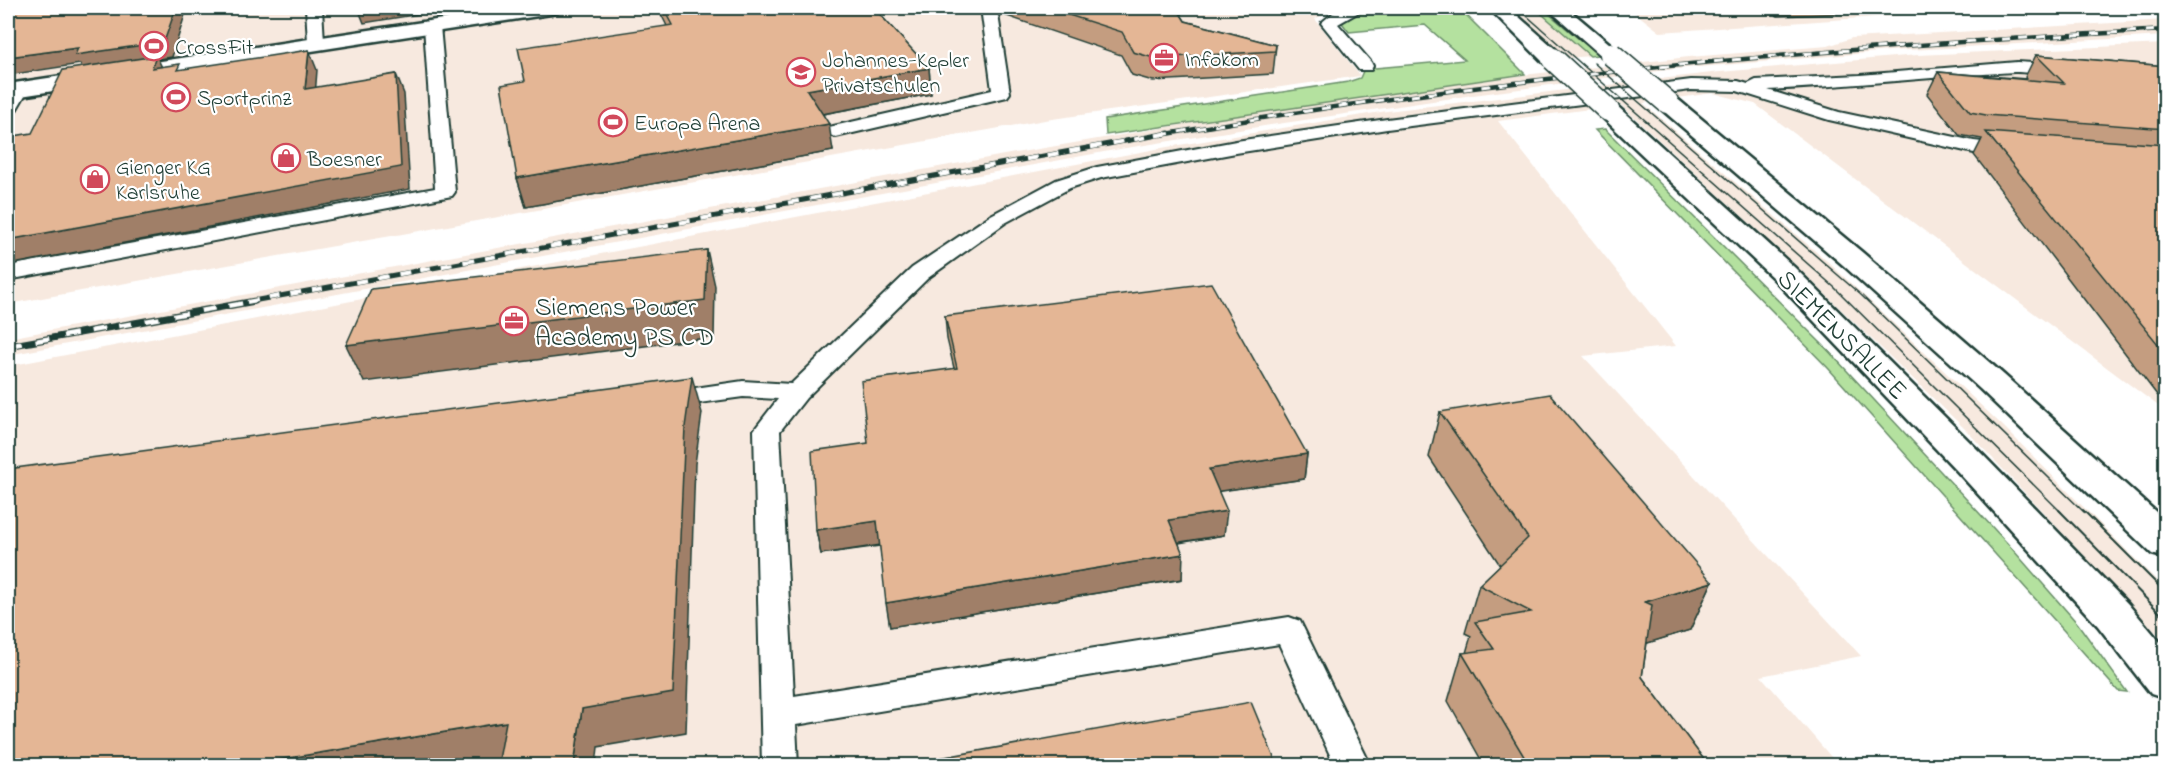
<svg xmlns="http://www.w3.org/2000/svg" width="2173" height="773" viewBox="0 0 2173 773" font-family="'Indie Flower',sans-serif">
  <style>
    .built { fill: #f7e9df }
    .green { fill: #b4e19f; stroke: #6a8f6a; stroke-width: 1.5 }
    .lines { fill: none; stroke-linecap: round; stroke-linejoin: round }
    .service-casing { stroke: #1f3d34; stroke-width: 4 }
    .minor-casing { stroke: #1f3d34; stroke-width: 5 }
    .secondary-casing { stroke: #1f3d34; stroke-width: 5 }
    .service { fill: #fff; fill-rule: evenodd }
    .minor { fill: #fff; fill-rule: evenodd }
    .secondary { fill: #fff; fill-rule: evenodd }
    .tram-far1 { stroke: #1f3d34; stroke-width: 1.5 }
    .tram { stroke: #1f3d34; stroke-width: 2 }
    .rail-far2-casing { stroke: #1f3d34; stroke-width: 4.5 }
    .rail-far1-casing { stroke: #1f3d34; stroke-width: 5 }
    .rail-casing { stroke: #1f3d34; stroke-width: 7 }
    .rail-far2 { stroke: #fff; stroke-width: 3; stroke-dasharray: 9; stroke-linecap: butt }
    .rail-far1 { stroke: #fff; stroke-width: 4; stroke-dasharray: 11; stroke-linecap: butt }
    .rail { stroke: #fff; stroke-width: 4.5; stroke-dasharray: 14; stroke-linecap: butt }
    .secondary-bridge-casing { stroke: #1f3d34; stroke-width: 25; stroke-linecap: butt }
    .secondary-bridge { stroke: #fff; stroke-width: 22 }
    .wall { fill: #c49d80; stroke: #1f3d34; stroke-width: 1.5 }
    .shaded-wall { fill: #a07f68; stroke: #1f3d34; stroke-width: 1.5 }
    .building { fill: #e4b695; stroke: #1f3d34; stroke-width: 1.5 }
    .labels { text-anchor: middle; stroke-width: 4.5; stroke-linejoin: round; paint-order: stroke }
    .far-poi-label { font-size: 22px; fill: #1f3d34; stroke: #fff; text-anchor: start }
    .poi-label { font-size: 26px; fill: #1f3d34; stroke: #fff; text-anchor: start }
    .street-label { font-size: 26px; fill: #1f3d34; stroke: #fff }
  </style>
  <rect width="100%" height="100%" fill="#fff"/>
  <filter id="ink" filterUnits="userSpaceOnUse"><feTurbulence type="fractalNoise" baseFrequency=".0167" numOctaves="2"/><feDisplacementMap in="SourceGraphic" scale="12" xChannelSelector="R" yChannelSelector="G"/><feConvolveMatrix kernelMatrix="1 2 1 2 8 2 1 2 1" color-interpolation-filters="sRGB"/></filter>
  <g filter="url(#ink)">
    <path class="built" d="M8,8h1329l-22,11 45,57 -315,44 -1037,184z
      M1513,8h22l55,48 -22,2z
      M1629,8h487l-183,5 -273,19z
      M2165,20v16l-273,15 -217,18 -202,26 -209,31 -144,23 -1112,206v-17l1007,-185 271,-46 246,-33 157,-17 139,-11 24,-8z
      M2165,44v367l-410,-307 -42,-11 -70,10 184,158 177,166 161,162v53l-200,-213 -172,-166 -172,-158 -123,16 178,225 -93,10 278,300 -100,20 77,89 -1830,1v-400l1159,-219 220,-36 333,-39 198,-17z"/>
    <path class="green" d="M1368,8h91l66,66 -419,61 -1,-16 243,-37 12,-4 4,-9 101,-9 -40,-35 -76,7 -10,-13z
      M1535,8h7l56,47 -8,1z
      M1605,129l218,216 184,198 71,81 49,68 -9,-1 -290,-323 -233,-238z"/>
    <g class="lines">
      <g class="service-casing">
        <path id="service" d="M306,8h16l2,34 -2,3h-12l-2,-3z
          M474,8h15l4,9 -8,5 -5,-2z
          M981,8h16l13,85 -3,4 -171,40 -7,-2 -2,-4 2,-4 163,-37z
          M1346,8h20l-28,16 33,38 2,4 -2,4h-12l-38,-47 12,-10z
          M432,21l8,5 15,166 -3,4 -444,84v-14l427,-78 -11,-162z
          M2017,62l46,3 8,5c-7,10 -44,1 -57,2 -82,5 -164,14 -246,18l71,22 135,29 44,5 2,4 -2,4 -7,2 -37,-3 -145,-33 -92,-29 -46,-1 -304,39 -151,24 -135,25 -31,10 -65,35 -77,55 -122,120 -26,33 14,265 495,-79 11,4 71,145h-36l-56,-122 -483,81 2,41h-36l-8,-336 24,-31 -35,-2 -80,11 -9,-2 -4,-6 4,-6 89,-13 48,3 121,-116 79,-53 65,-35 41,-13 139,-26 151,-22 304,-39 47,1 10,3 8,-4 104,-5z
          M19,85l6,1 3,4 -14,24 -6,1v-20l5,-9z"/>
      </g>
      <g class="minor-casing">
        <path id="minor" d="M516,8h45l-3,4 -7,2 -543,84v-14z"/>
      </g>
      <g class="secondary-casing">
        <path id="secondary" d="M1489,8h20l52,46 3,5 -3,5 -8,1 -8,-1z
          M1547,8h20l55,46 -4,4 -7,2 -7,-2z
          M1667,95l8,2 188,156 141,122 162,146v37l-14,-4 -172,-165 -137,-124 -184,-158 -3,-5 3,-5z
          M1608,103l8,2 178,162 190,189 144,148 38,45v50l-15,-5 -53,-68 -140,-154 -184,-193 -174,-164 -4,-5 4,-5z"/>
      </g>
      <use href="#service" class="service"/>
      <use href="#minor" class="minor"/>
      <use href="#secondary" class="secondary"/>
      <path class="tram-far1" d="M1518,8l316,279 227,225
        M1594,63l267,232 223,217"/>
      <path class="tram" d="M2059,510l107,109
        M2083,510l83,83"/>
      <g class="rail-far2-casing">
        <path id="rail-far2" d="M1161,135c332,-59 668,-88 1005,-105"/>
      </g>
      <g class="rail-far1-casing">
        <path id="rail-far1" d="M247,302l922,-169"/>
      </g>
      <g class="rail-casing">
        <path id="rail" d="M8,346l247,-45"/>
      </g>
      <use href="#rail-far2" class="rail-far2"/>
      <use href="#rail-far1" class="rail-far1"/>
      <use href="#rail" class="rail"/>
      <g class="secondary-bridge-casing">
        <path id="secondary-bridge" d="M1611,54l56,48
          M1553,59l55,51"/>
      </g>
      <use href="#secondary-bridge" class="secondary-bridge"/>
    </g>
    <path class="wall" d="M658,8h216l55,60 2,26 -108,20 10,37 -307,56 -9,-29 8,-97 142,-55z
      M1003,8h174l8,13 91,24 -3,29 -120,7 -21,-6 -11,-20 -117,-40z
      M1737,8h121l-2,5 -78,3 -10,-5 -24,1z
      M2036,55l130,11v330l-9,-1 -183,-240 8,-16 -23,-4 -32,-41 11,-22 89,7 -2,-2z
      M945,316l362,138 -3,25 -86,12 6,44 -45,8 3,36 -292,48 -10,-81 -59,8 -5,-24 52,-87 86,-75 -7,-29z
      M1440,412l272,170 -22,48 -43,13 -5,34 66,88h-224l-36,-64 14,-48h4l5,-17 -6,-3 14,-48 21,-20 -71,-108z"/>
    <path class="shaded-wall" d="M176,8h11l-15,49 -14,2 8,17 -83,-6 -3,-6 -72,11v-18l70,-9z
      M358,8h99l-93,15z
      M309,50l8,20 -3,39 -9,-20z
      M929,68l2,26 -120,22 -4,-26z
      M396,74l8,20 6,95 -402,76v-25z
      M829,124l4,27 -307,56 -9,-29z
      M707,250l8,36 -1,51 -350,45 -18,-37z
      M692,377l10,36 -7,51 -9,268 -88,15 -2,18h-22l8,-56z
      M1307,454l-3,25 -97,14 2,-24z
      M1227,511l-3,24 -56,9 1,-24z
      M877,521l4,24 -60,9 -5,-24z
      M1183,554l-1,25 -292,48 -4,-24z
      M1712,582l-22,48 -65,20 20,-48z
      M506,722l19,38 -32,5h-246z"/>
    <path class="building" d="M8,8h168l-12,34 -89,13 3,-7 -70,9z
      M664,8h210l55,60 -122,22 22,34 -312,54 -16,-93 24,-4 -7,-33 155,-23z
      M1047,8h130l8,13 91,24 -1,6 -121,7 -21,-6 -11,-20z
      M309,50l-4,39 91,-15 5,93 -393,73v-103l24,-4 31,-63 93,-14 -4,12 28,-4 -3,6z
      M2036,55l130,11v63l-180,-14 -16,-3 -32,-40 126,11z
      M1986,132l180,13v209z
      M707,250l-2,50 -359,45 25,-56z
      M1211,283l96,171 -98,15 18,42 -58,9 14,34 -297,49 -9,-82 -61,9 -4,-79 56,-8 -7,-62 96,-13 -12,-52z
      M692,377l-7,50 -12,266 -91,16 -8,56h-76l8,-43 -259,43h-239v-296z
      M1550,394l162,188 -67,20 7,3 -10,72 66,88h-179l-67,-112 32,-4 -19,-27 56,-10 -52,-27 49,-47 -88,-126z
      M1251,702l26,63h-371v-1z"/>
  </g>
  <defs>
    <g id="stadium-ring" transform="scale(1.5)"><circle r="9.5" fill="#fff" stroke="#d1495b" stroke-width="1.5"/><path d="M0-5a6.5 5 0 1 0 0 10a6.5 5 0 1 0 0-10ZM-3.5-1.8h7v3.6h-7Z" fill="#d1495b"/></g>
    <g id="office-ring" transform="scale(1.5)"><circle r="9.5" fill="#fff" stroke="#d1495b" stroke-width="1.5"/><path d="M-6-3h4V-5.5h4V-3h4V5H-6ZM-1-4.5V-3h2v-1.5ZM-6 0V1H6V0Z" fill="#d1495b"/></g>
    <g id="school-ring" transform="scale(1.5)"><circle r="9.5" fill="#fff" stroke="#d1495b" stroke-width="1.5"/><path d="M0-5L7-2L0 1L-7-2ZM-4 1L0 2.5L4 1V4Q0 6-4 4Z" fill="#d1495b"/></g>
    <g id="shop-ring" transform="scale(1.5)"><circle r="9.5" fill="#fff" stroke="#d1495b" stroke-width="1.5"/><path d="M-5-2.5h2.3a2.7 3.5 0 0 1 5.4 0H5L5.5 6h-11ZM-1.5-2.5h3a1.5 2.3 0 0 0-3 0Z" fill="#d1495b"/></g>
  </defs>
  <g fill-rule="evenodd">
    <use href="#stadium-ring" x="154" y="46"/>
    <use href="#office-ring" x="1164" y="58"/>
    <use href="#school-ring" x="801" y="72"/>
    <use href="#stadium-ring" x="176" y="97"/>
    <use href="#stadium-ring" x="613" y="122"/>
    <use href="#shop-ring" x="286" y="158"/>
    <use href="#shop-ring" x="95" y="179"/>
    <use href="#office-ring" x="514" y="321"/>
  </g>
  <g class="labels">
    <g class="far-poi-label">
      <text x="175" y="54">CrossFit</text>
      <text x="1185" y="66">Infokom</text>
      <text x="822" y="67">Johannes-Kepler<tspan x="822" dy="25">Privatschulen</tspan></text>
      <text x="197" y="105">Sportprinz</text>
      <text x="634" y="130">Europa Arena</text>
      <text x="307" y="166">Boesner</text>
      <text x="116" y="174">Gienger KG<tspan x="116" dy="25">Karlsruhe</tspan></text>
    </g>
    <g class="poi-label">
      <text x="535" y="315">Siemens Power<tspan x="535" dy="30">Academy PS CD</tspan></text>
    </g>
    <g class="street-label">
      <text transform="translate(1843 334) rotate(45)" y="9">SIEMENSALLEE</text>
    </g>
  </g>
  <rect width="2173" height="773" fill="none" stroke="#fff" stroke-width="30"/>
  <rect x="15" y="15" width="2143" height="743" fill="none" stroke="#1f3d34" stroke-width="2" filter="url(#ink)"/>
</svg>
